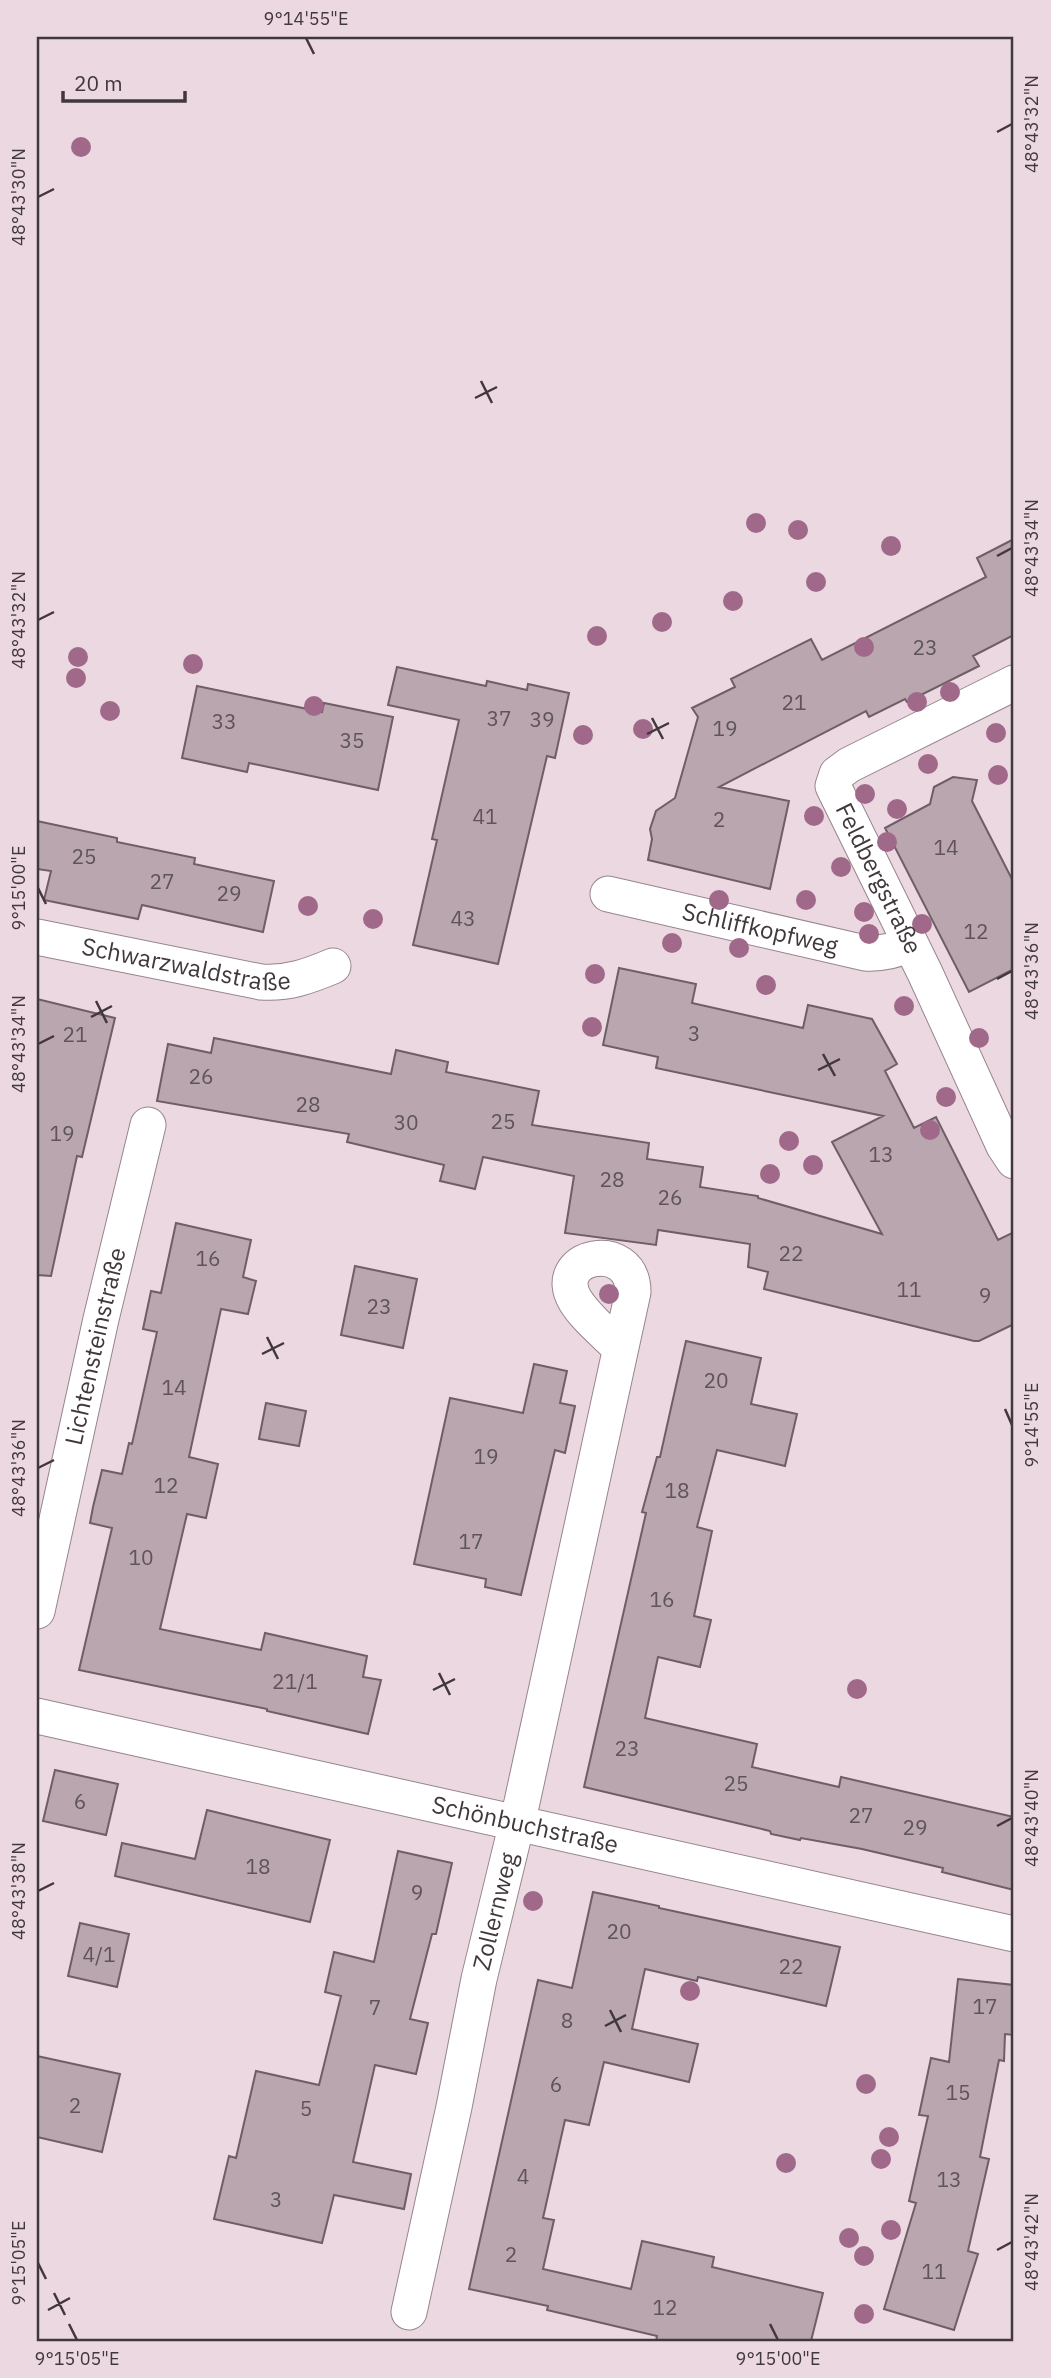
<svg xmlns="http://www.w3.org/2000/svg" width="1051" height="2378" viewBox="0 0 1051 2378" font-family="'IBM Plex Sans',sans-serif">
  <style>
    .building { fill: #b9a6af; stroke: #6f5e66; stroke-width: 2 }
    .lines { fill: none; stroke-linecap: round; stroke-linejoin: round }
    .minor-casing { stroke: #97858d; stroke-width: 37 }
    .minor { stroke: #fff; stroke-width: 35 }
    .tree { fill: #a0698a }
    .ticks { fill: none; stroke: #40383c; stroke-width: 2.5 }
    .labels { text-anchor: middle; stroke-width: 6; stroke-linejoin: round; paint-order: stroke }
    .number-label { font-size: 21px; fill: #5e5459 }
    .street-label { font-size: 24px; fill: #40383c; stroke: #ecd8e1 }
    .neatline { fill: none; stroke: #40383c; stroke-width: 2.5 }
    .ticks-label { font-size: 18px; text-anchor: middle; fill: #40383c }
  </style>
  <rect width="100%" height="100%" fill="#ecd8e1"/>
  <path class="building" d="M1014,539v96l-41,21 6,10 -72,36 -2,-3 -36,18 -3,-6 -147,76 70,14 -19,88 -122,-29 4,-21 -2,-10 6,-18 19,-13 23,-81 -6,-9 43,-21 -4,-8 80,-40 11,21 164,-83 -9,-19z
    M397,667l89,19 1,-5 40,9 1,-6 41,9 -14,65 -8,-2 -49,208 -85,-19 24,-105 -5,-1 27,-119 -71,-15z
    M197,686l125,26 2,-9 69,14 -15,73 -129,-27 -2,9 -65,-14z
    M953,777l24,3 -5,21 42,82v86l-45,23 -84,-164 45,-24 4,-17z
    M37,821l80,17v4l78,16 -1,6 80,17 -11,51 -121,-27 -4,14 -94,-19 7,-29 -14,-2z
    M619,968l77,16 -4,19 111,25 5,-23 64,14 25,45 -12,7 29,57 22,-11 62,123 16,-8v92l-35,17h-5l-210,-52 4,-17 -20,-5 2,-23 -92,-14 -2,15 -91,-12 9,-57 -91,-19 -8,32 -35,-8 4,-16 -97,-23 2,-8 -192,-33 11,-57 43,9 3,-15 177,36 5,-24 52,12 -2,10 93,19 -7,34 117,18 -2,16 56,8 -3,20 58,9v2l124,36 -50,-92 51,-26 -227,-48 2,-11 -55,-12z
    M37,999l78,19 -33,139 -5,-1 -26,120 -14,-1z
    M176,1223l75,17 -8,37 13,4 -8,33 -27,-5 -32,148 29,7 -12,54 -19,-4 -27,115 101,21 4,-17 102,23 -4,21 18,3 -13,54 -101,-23v-2l-188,-39 33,-142 -22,-5 3,-16 9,-37 20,4 7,-31 3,1 25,-112 -14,-3 8,-38 10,2z
    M355,1266l62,13 -14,69 -62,-13z
    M686,1341l75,17 -10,46 46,10 -12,52 -68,-16 -20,77 15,4 -18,85 17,4 -11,47 -42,-10 -13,61 112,26 -5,23 87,20 2,-10 173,40v73l-72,-18 1,-4 -81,-19 -61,-11 -1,2 -29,-6 -1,-3 -186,-44 62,-274 -4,-1 15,-55h3z
    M534,1364l33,7 -7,32 15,3 -10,47 -10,-3 -34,145 -36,-8 1,-8 -72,-15 36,-166 73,15z
    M266,1403l40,8 -7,35 -40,-7z
    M55,1770l63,14 -12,51 -63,-14z
    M207,1810l123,30 -20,82 -195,-46 7,-33 73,16z
    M398,1851l54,12 -16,71h-4l-22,85 18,4 -12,51 -41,-9 -22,97 58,12 -7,35 -70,-14 -12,48 -108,-24 15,-63 7,2 20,-87 63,14 22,-89 -16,-4 9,-40 40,10z
    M593,1892l66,14v2l181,39 -14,59 -128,-29 -1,4 -52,-12 -13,60 66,15 -9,38 -85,-20 -15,63 -24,-5 -22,98 11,2 -11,49 88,20 11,-48 72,16 -2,10 111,26 -12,48h-155l1,-5 -110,-26 1,-4 -79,-17 69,-309 34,8z
    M80,1923l49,11 -12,53 -49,-11z
    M958,1979l56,6v50l-9,-1 -1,27 -5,-1 -19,97 9,2 -21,92 10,3 -24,76 -70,-21 32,-106 -7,-2 19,-85 -9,-1 12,-57 18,4z
    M37,2056l83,18 -18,78 -65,-15z"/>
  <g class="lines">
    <g class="minor-casing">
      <g id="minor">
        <path id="s1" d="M1014,683l-165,82 -12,9 -4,12 92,187 79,173 10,15"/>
        <path id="s2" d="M608,894l257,59c17,1 30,-2 45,-9"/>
        <path id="s3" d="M37,937l224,45c27,2 48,-6 72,-16"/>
        <path id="s4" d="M37,1611l64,-292 47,-194"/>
        <path id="s5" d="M37,1716l977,218"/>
        <path id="s6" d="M409,2312l45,-205 25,-128 43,-177 111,-510c0,-54 -84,-37 -58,8 11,18 30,33 45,48"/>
      </g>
    </g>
    <use href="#minor" class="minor"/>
  </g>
  <g class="tree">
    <circle cx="81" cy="147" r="10"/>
    <circle cx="756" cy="523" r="10"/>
    <circle cx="798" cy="530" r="10"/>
    <circle cx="891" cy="546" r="10"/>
    <circle cx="816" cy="582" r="10"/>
    <circle cx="733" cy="601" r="10"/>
    <circle cx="662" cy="622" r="10"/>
    <circle cx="597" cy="636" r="10"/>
    <circle cx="864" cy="647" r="10"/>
    <circle cx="78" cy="657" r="10"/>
    <circle cx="193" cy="664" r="10"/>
    <circle cx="76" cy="678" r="10"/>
    <circle cx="950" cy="692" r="10"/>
    <circle cx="917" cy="702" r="10"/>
    <circle cx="314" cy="706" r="10"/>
    <circle cx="110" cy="711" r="10"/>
    <circle cx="643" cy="729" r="10"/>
    <circle cx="996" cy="733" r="10"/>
    <circle cx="583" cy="735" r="10"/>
    <circle cx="928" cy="764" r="10"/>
    <circle cx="998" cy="775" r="10"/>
    <circle cx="865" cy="794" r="10"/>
    <circle cx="897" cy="809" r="10"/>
    <circle cx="814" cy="816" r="10"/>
    <circle cx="887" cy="842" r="10"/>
    <circle cx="841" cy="867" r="10"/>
    <circle cx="719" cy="900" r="10"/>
    <circle cx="806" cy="900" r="10"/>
    <circle cx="308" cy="906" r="10"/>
    <circle cx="864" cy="912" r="10"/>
    <circle cx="373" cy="919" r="10"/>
    <circle cx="922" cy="924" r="10"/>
    <circle cx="869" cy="934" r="10"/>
    <circle cx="672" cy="943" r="10"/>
    <circle cx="739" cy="948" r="10"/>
    <circle cx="595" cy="974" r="10"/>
    <circle cx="766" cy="985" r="10"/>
    <circle cx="904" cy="1006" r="10"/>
    <circle cx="592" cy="1027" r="10"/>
    <circle cx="979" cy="1038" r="10"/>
    <circle cx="946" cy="1097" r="10"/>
    <circle cx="930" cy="1130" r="10"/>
    <circle cx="789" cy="1141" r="10"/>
    <circle cx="813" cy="1165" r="10"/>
    <circle cx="770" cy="1174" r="10"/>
    <circle cx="609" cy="1294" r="10"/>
    <circle cx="857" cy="1689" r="10"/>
    <circle cx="533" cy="1901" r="10"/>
    <circle cx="690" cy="1991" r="10"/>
    <circle cx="866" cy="2084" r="10"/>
    <circle cx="889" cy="2137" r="10"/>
    <circle cx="881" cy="2159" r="10"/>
    <circle cx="786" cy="2163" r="10"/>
    <circle cx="891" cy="2230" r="10"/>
    <circle cx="849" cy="2238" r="10"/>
    <circle cx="864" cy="2256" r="10"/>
    <circle cx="864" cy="2314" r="10"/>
  </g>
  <path class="ticks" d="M306,38l8,16M997,132l15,-8M38,197l16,-8M481,381l11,22M475,398l22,-11M997,556l15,-8M38,620l16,-8M652,718l11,21M647,734l22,-11M38,888l8,16M997,979l15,-8M96,1001l11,22M91,1017l21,-11M38,1044l16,-8M823,1054l12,22M818,1070l22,-11M267,1337l11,22M262,1354l22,-11M1005,1409l7,16M38,1468l16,-8M439,1673l11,22M433,1690l22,-11M997,1826l15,-8M38,1891l16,-8M610,2010l11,22M605,2026l21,-11M997,2250l15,-8M38,2263l8,16M54,2293l11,22M48,2310l22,-12M69,2324l8,16M770,2324l8,16"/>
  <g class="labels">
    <g class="number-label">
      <text x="925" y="655">23</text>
      <text x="794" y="710">21</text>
      <text x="499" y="726">37</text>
      <text x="542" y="727">39</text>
      <text x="224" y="729">33</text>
      <text x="725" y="736">19</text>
      <text x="352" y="748">35</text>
      <text x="485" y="824">41</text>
      <text x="719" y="827">2</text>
      <text x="946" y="855">14</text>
      <text x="84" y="864">25</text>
      <text x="162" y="889">27</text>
      <text x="229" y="901">29</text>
      <text x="463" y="926">43</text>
      <text x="976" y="939">12</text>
      <text x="694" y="1041">3</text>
      <text x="75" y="1042">21</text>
      <text x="201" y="1084">26</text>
      <text x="308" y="1112">28</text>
      <text x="503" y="1129">25</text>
      <text x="406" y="1130">30</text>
      <text x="62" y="1141">19</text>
      <text x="881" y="1162">13</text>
      <text x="612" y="1187">28</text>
      <text x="670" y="1205">26</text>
      <text x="791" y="1261">22</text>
      <text x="208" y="1266">16</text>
      <text x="909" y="1297">11</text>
      <text x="985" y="1303">9</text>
      <text x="379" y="1314">23</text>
      <text x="716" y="1388">20</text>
      <text x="174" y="1395">14</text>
      <text x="486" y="1464">19</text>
      <text x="166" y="1493">12</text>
      <text x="677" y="1498">18</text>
      <text x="471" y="1549">17</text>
      <text x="141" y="1565">10</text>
      <text x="662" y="1607">16</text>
      <text x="295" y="1689">21/1</text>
      <text x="627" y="1756">23</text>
      <text x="736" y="1791">25</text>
      <text x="80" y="1809">6</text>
      <text x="861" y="1823">27</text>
      <text x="915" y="1835">29</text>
      <text x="258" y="1874">18</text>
      <text x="417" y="1900">9</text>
      <text x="619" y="1939">20</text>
      <text x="99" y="1962">4/1</text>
      <text x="791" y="1974">22</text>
      <text x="985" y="2014">17</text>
      <text x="375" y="2015">7</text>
      <text x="567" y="2028">8</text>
      <text x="556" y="2092">6</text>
      <text x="958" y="2100">15</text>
      <text x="75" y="2113">2</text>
      <text x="306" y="2116">5</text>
      <text x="523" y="2184">4</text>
      <text x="949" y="2187">13</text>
      <text x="276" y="2207">3</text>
      <text x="511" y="2262">2</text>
      <text x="934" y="2279">11</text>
      <text x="665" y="2315">12</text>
    </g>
    <g class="street-label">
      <text dy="8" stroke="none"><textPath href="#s1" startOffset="315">Feldbergstraße</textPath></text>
      <text dy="8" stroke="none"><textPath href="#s2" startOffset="156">Schliffkopfweg</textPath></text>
      <text dy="8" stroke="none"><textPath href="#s3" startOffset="152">Schwarzwaldstraße</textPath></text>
      <text dy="8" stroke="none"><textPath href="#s4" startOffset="271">Lichtensteinstraße</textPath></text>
      <text dy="8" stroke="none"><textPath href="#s5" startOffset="500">Schönbuchstraße</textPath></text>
      <text dy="8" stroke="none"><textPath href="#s6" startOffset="410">Zollernweg</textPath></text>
    </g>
  </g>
  <rect width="1051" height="2378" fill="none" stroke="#ecd8e1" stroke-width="77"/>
  <path d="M63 91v10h122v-10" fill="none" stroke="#40383c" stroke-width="3.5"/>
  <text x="74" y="91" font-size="21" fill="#40383c" stroke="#ecd8e1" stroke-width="5" paint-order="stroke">20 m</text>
  <rect x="38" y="38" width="974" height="2302" class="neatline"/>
  <g class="ticks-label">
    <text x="306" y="25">9°14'55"E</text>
    <text transform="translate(1032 124) rotate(-90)" y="6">48°43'32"N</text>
    <text transform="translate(19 197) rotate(-90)" y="6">48°43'30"N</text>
    <text transform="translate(1032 548) rotate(-90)" y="6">48°43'34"N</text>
    <text transform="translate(19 620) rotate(-90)" y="6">48°43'32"N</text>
    <text transform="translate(19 888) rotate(-90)" y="6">9°15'00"E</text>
    <text transform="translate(1032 971) rotate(-90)" y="6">48°43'36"N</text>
    <text transform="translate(19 1044) rotate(-90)" y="6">48°43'34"N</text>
    <text transform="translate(1032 1425) rotate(-90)" y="6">9°14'55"E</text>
    <text transform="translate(19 1468) rotate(-90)" y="6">48°43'36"N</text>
    <text transform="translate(1032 1818) rotate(-90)" y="6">48°43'40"N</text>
    <text transform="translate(19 1891) rotate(-90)" y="6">48°43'38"N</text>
    <text transform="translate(1032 2242) rotate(-90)" y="6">48°43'42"N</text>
    <text transform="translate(19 2263) rotate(-90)" y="6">9°15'05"E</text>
    <text x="77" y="2365">9°15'05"E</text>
    <text x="778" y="2365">9°15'00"E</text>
  </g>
</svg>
